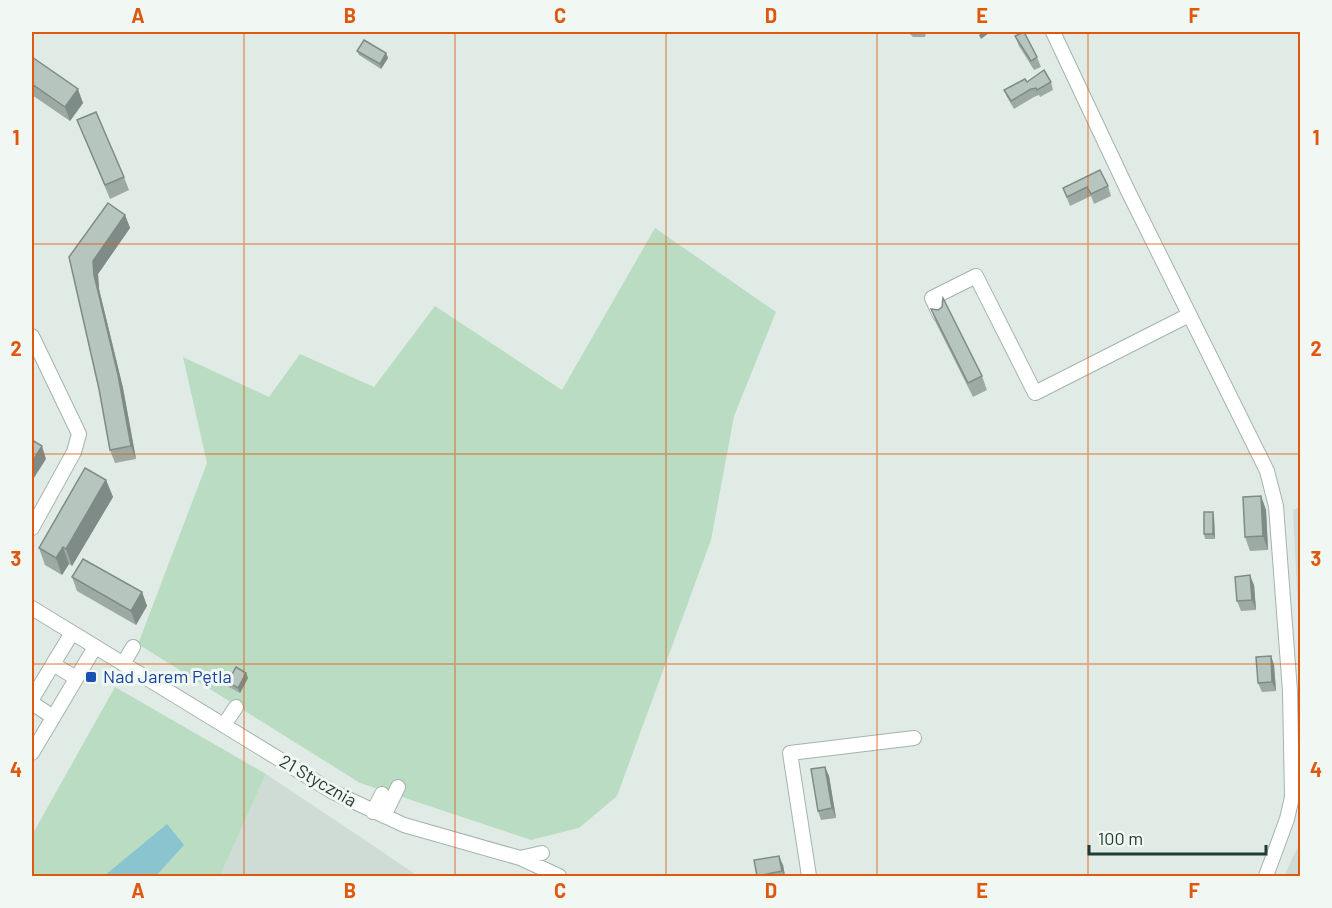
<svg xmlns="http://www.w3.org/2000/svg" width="1332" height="908" viewBox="0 0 1332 908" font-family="Barlow,sans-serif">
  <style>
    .built { fill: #cfdbd5 }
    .green { fill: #badcc3 }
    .water { fill: #8ac5cf }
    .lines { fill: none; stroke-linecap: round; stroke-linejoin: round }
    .minor-casing { stroke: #a4b3ad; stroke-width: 16 }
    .minor { stroke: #fff; stroke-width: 14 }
    .wall { fill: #9daaa4 }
    .shaded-wall { fill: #7f8b86 }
    .building { fill: #b6c6bf; stroke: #7f8b86; stroke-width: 1.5 }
    .grid { fill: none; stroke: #de580e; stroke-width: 1.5; stroke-opacity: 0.55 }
    .transit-dot { fill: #1a4fb4; stroke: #f1f8f4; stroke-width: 2 }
    .labels { text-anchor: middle; stroke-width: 6; stroke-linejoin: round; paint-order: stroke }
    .transit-label { font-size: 18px; fill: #164399; stroke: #f1f8f4; text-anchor: start }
    .street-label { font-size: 18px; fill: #223b34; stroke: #f1f8f4 }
    .neatline { fill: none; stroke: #de580e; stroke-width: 2 }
    .grid-label { font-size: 20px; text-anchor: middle; font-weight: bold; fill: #de580e }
  </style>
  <rect width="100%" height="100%" fill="#e1ebe6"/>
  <path class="built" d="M1300,507v145l-7,-142z
    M266,774l93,62 59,40h-198z
    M1300,842v34h-16z"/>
  <path class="green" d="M655,228l121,84 -42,104 -23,124 -94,256 -38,32 -48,12 -171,-57 -222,-139 69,-181 -24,-106 86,40 31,-43 74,33 61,-81 127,84z
    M115,687l151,87 -46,102h-188v-41z"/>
  <path class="water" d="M167,824l17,21 -28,31h-52z"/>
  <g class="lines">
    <g class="minor-casing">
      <path id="minor" d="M1053,32l74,157 140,282 9,35 14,185 2,106 -5,22 -21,57
        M940,315l-8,-17 44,-22 59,117 154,-78
        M32,336l47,98 -5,18 -42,76
        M32,608l301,184 71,33 116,33 39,18
        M72,633l-19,31 23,14
        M123,664l10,-17
        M32,699l21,-35
        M32,703l21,14
        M224,725l12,-18
        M32,753l63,-106
        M373,812l9,-18
        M384,816l14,-29
        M520,858l22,-5
        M809,876l-19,-123 124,-15"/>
    </g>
    <use href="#minor" class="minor"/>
  </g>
  <path class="wall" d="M908,32h20l-2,1 -1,4h-12z
    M1015,36l22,21 4,10 -7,3 -15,-24z
    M357,51l29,2 2,5 -7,11 -22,-14z
    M32,57l51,46 -13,18 -38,-26z
    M1027,82h24l2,8 -13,7 -1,-2 -5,2 -20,12 -7,-12 -3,-7z
    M77,120l47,57 5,13 -19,9z
    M1108,186l3,10 -17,8 -3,-8 -21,10 -7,-18z
    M125,215l5,13 -32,46 1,15 24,99 13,71 -21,4 -5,-13 -11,-61 -30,-132z
    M931,309l51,67 5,14 -14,7 -37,-74z
    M106,480l7,17 -41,69 -3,-2 -7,11 -17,-10 -6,-17z
    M1261,496l5,14 2,40 -18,1 -5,-14z
    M1214,517l1,22h-10l-1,-5z
    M72,577l70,15 5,14 -11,19 -59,-34z
    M1254,585l2,25 -15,1 -4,-10z
    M1271,656l3,9 2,26 -14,1 -4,-9z
    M246,673l2,5 -8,15 -11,-6 -1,-5z
    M825,767l4,9 7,42 -15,2 -3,-9z
    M754,860l29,5 2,11h-27z"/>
  <path class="shaded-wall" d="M983,32h6v1l-8,6 -2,-4z
    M386,53l2,5 -7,11 -1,-5z
    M78,89l5,14 -13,18 -5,-14z
    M125,215l5,13 -32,46 1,15 24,99 13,71 -5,-13 -37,-171 -1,-14z
    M32,405l2,7 -2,4z
    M42,446l4,13 -14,22v-19z
    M106,480l7,17 -41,69 -6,-17z
    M1261,496l5,14 2,40 -5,-14z
    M1213,512l1,5 1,22 -2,-5z
    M63,547l6,17 -7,11 -6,-17z
    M1250,575l4,10 2,25 -4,-10z
    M142,592l5,14 -11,19 -5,-14z
    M1271,656l3,9 2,26 -4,-9z
    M246,673l2,5 -8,15 -2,-5z
    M825,767l4,9 7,42 -4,-10z
    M779,856l4,9 2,11 -3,-5z"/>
  <path class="building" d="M1024,32l13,25 -6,4 -16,-25z
    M364,40l22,13 -6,11 -23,-13z
    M32,57l46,32 -13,18 -33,-23z
    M1044,70l7,12 -14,8 -1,-2 -5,1 -20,12 -7,-11 21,-11 2,3z
    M96,112l28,65 -19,8 -28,-65z
    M1100,170l8,16 -17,8 -4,-7 -20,10 -4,-9z
    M108,203l17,12 -32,46 1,14 24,100 13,71 -21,4 -11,-61 -30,-132z
    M943,298l39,78 -14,7 -37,-74 7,1 4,-3z
    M32,440l10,6 -10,16z
    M85,468l21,12 -40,69 -3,-2 -7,11 -17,-10z
    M1261,496l2,40 -18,1 -2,-40z
    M1204,512h9v22h-9z
    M83,559l59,33 -11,19 -59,-34z
    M1250,575l2,25 -15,1 -2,-24z
    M1271,656l1,26 -14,1 -2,-26z
    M236,667l10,6 -8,15 -10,-6z
    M825,767l7,41 -14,3 -7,-42z
    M779,856l3,15 -25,5 -3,-16z"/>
  <path class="grid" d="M244,32v844M455,32v844M666,32v844M877,32v844M1088,32v844M32,244h1268M32,454h1268M32,664h1268"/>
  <rect class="transit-dot" x="85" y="671" width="12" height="12" rx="3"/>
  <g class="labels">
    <g class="transit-label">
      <text x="103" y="683">Nad Jarem Pętla</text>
    </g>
    <g class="street-label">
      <text transform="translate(318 781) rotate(30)" y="6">21 Stycznia</text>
    </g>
  </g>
  <rect width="1332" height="908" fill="none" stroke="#f1f8f4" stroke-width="66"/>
  <path d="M1089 845v9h177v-9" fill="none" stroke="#223b34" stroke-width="3"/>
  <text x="1098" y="845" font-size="18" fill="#223b34" stroke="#f1f8f4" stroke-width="4.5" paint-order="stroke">100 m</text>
  <rect x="33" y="33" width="1266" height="842" class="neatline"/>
  <g class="grid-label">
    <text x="138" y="23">A</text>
    <text x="350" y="23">B</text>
    <text x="560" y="23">C</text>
    <text x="771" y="23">D</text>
    <text x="982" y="23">E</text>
    <text x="1194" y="23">F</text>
    <text x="16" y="145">1</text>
    <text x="1316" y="145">1</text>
    <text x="16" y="356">2</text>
    <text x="1316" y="356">2</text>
    <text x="16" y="566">3</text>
    <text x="1316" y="566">3</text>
    <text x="16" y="777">4</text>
    <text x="1316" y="777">4</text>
    <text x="138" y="898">A</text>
    <text x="350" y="898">B</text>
    <text x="560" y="898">C</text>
    <text x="771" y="898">D</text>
    <text x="982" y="898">E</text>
    <text x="1194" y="898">F</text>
  </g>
</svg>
